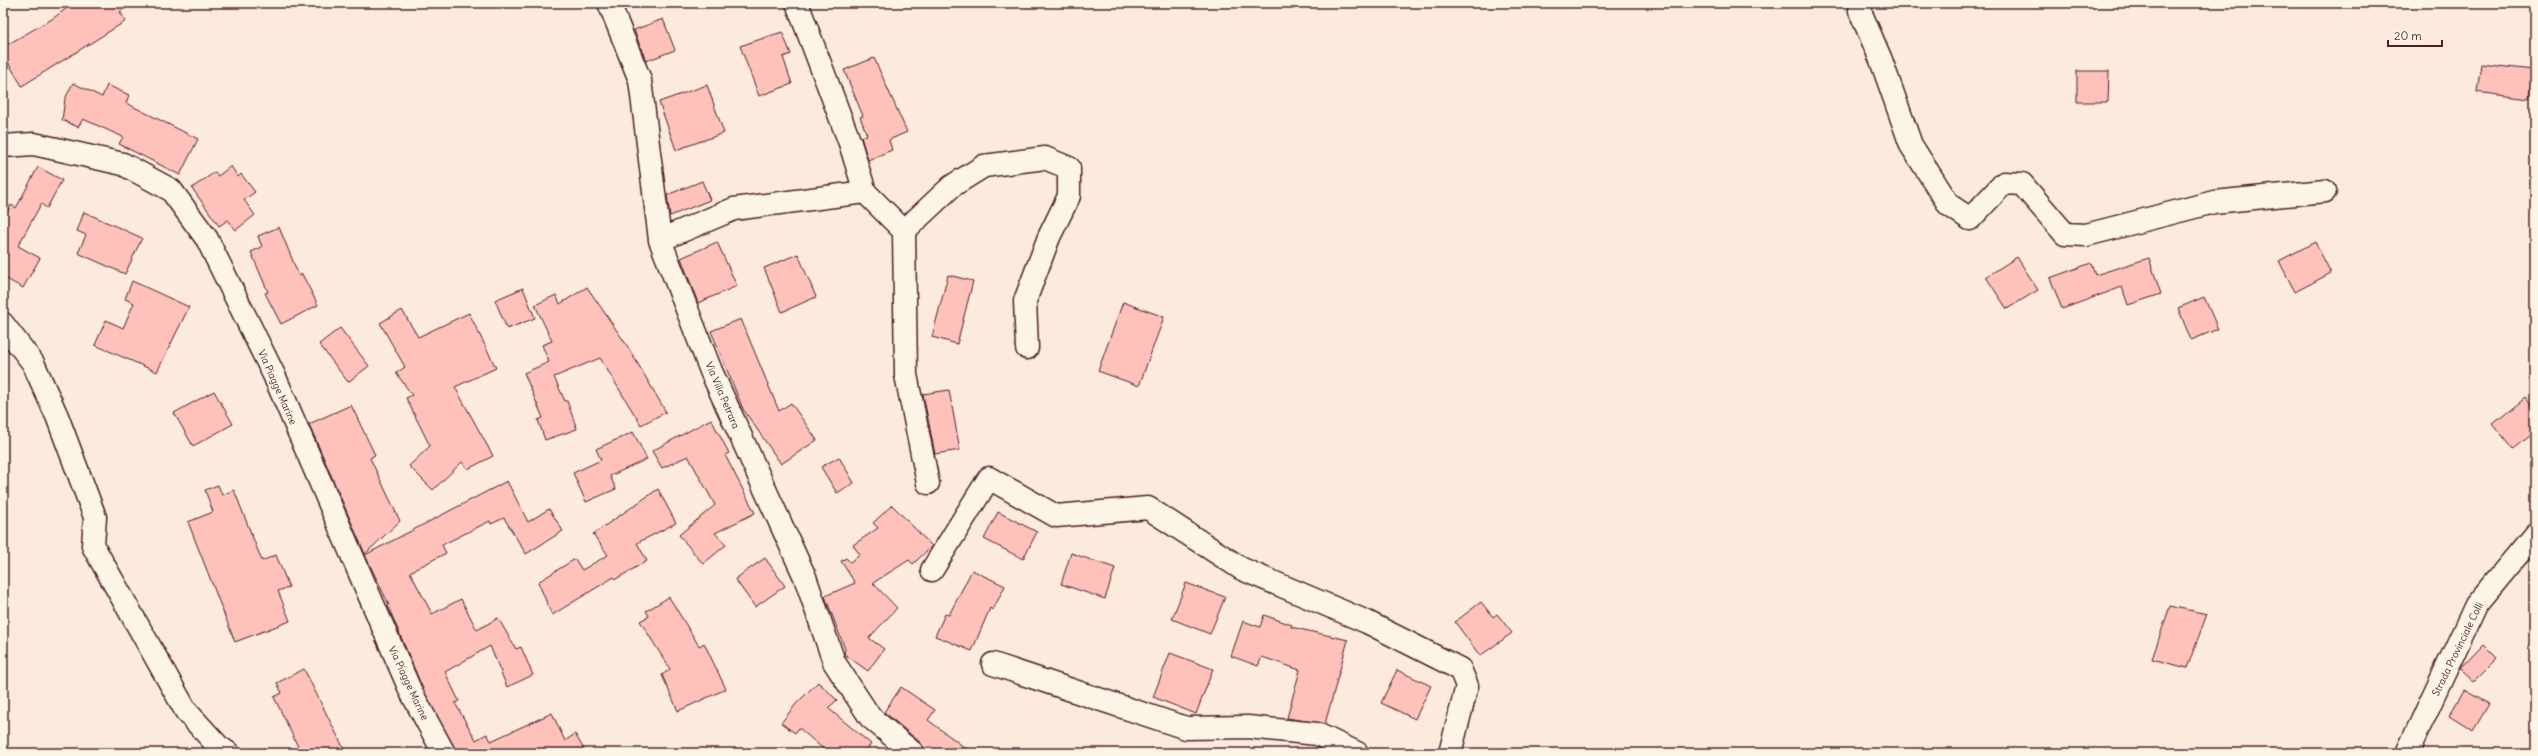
<svg xmlns="http://www.w3.org/2000/svg" width="2538" height="756" viewBox="0 0 2538 756" font-family="Delius,sans-serif">
  <style>
    .building { fill: #fec2ba; stroke: #4a1f2b }
    .lines { fill: none; stroke-linecap: round; stroke-linejoin: round }
    .minor-casing { stroke: #4a1f2b; stroke-width: 25 }
    .minor { stroke: #fcf5e5; stroke-width: 22 }
    .labels { text-anchor: middle; stroke-width: 3; stroke-linejoin: round; paint-order: stroke }
    .street-label { font-size: 10px; fill: #4a1f2b; stroke: #fcf5e5 }
  </style>
  <rect width="100%" height="100%" fill="#fcebdc"/>
  <filter id="ink" filterUnits="userSpaceOnUse"><feTurbulence type="fractalNoise" baseFrequency=".025" numOctaves="2"/><feDisplacementMap in="SourceGraphic" scale="8" xChannelSelector="R" yChannelSelector="G"/><feConvolveMatrix kernelMatrix="1 2 1 2 8 2 1 2 1" color-interpolation-filters="sRGB"/></filter>
  <g filter="url(#ink)">
    <path class="building" d="M74,3h59l-13,9 6,9 -104,65 -19,-32v-7l49,-28z
      M663,19l12,31 -29,11 -12,-31z
      M782,32l9,22 -8,3 9,27 -33,12 -19,-50z
      M874,58l33,74 -18,8 3,10 -24,10 -7,-23 6,-2 -7,-18 3,-1 -19,-46z
      M2481,64l52,6 -4,29 -52,-7z
      M2077,71h32l-1,31h-31z
      M73,83l29,14 5,-12 22,10 -3,8 72,36 -18,36 -61,-31 4,-7 -40,-18 -5,8 -16,-7 3,-21z
      M707,85l17,48 -48,17 -17,-48z
      M231,166l7,11 3,-3 14,18 -11,8 11,15 -19,15 -8,-10 -9,6 -27,-38 23,-16 3,4z
      M38,167l24,13 -15,28 -6,-4 -23,42 22,12 -17,30 -20,-11v-58l8,-14 5,3z
      M702,181l8,19 -40,16 -3,-21z
      M84,212l58,26 -17,36 -47,-21 8,-18 -9,-4z
      M279,227l20,49 3,-2 16,31 -37,19 -16,-31 3,-1 -17,-40 11,-5 -4,-11z
      M717,242l20,44 -39,17 -17,-45z
      M2315,242l16,31 -36,19 -16,-31z
      M798,254l18,43 -34,15 -18,-44z
      M2017,257l21,33 -31,19 -21,-32z
      M2149,258l12,36 -33,11 -6,-18 -60,22 -12,-31 41,-15 4,12z
      M948,275l25,6 -16,63 -25,-7z
      M132,281l57,26 -32,65 -62,-27 11,-25 17,8 11,-25 -9,-4z
      M587,287l41,60 38,65 -25,13 -41,-67 -46,19 11,24h2l10,28 -32,11 -7,-20 5,-2 -19,-45 25,-11 -7,-17 10,-4 -17,-36 21,-10 4,9z
      M523,288l12,30 -28,11 -12,-29z
      M2204,297l14,32 -27,11 -13,-32z
      M1123,302l41,15 -25,69 -41,-15z
      M402,310l16,27 51,-24 27,55 -41,19 38,69 -25,13 -6,-7 -29,28 -24,-24 21,-20 -24,-48 6,-3 -16,-22 9,-6 -25,-44z
      M741,319l38,92 12,-8 26,37 -36,24 -38,-55 -32,-78z
      M340,328l29,38 -21,16 -29,-38z
      M949,390l11,60 -25,4 -12,-60z
      M214,391l19,33 -40,22 -19,-33z
      M2525,398l10,13v20l-22,18 -20,-25z
      M351,405l24,50 -5,3 30,63 -35,33 -56,-130z
      M711,419l18,34 -4,2 30,58 -40,20 11,12 -23,19 -24,-29 36,-30 -27,-49 -26,12 -10,-17z
      M633,432l14,27 -37,17 6,13 -30,13 -13,-29 28,-13 -5,-11z
      M839,457l15,26 -17,10 -16,-26z
      M507,481l21,41 21,-13 14,22 -37,23 -22,-36 -13,6 -1,-3 -48,24 4,8 -36,19 22,42 29,-15 16,31 21,-12 18,31 5,-2 12,28 -26,12 -17,-41 -45,26 14,29 -4,2 21,37 11,-6 4,7 61,-28 13,28 10,-7 11,19h-130l-34,-66 -34,-81 1,-1 -24,-50z
      M218,485l4,10 12,-5 28,71 14,-6 13,32 -11,4 12,30 -55,21 -47,-120 25,-10 -8,-22z
      M658,489l18,34 -39,20 10,18 -31,18 -2,-2 -62,38 -14,-33 37,-23 7,11 26,-15 -15,-21z
      M892,505l40,41 -19,18 -4,-4 -36,23 24,25 -28,30 15,11 -16,22 -24,-17 1,-5 -20,-53 30,-13 -14,-22 5,-3 4,4 10,-7 -7,-10 25,-17 -5,-5z
      M998,512l39,20 -14,27 -39,-20z
      M1071,553l44,15 -10,31 -44,-15z
      M765,558l20,28 -30,21 -20,-28z
      M972,570l33,16 -12,24 -3,-2 -18,43 -37,-15 10,-22 4,1z
      M1186,583l39,14 -15,37 -38,-15z
      M669,597l30,49 5,-3 22,46 -48,22 -16,-36 8,-6 -30,-48 9,-5 -3,-5z
      M1481,602l12,15 4,-3 15,19 -32,23 -25,-34z
      M2170,606l37,8 -20,54 -35,-9z
      M1264,615l28,10 -1,2 57,13 -23,84 -38,-6 13,-48 -38,-13 -4,9 -27,-10 12,-35 17,6z
      M2483,644l14,14 -23,23 -14,-13z
      M1170,653l43,16 -17,45 -43,-17z
      M304,669l42,84h-45l-27,-56 8,-4 -5,-10z
      M1397,670l34,16 -16,33 -34,-16z
      M818,682l19,18 -9,8 43,36 -8,9h-35l-29,-25 -4,5 -14,-10 15,-19z
      M901,687l34,23 -7,10 44,33h-44l-3,-2 -4,-8 -37,-31z
      M2464,690l25,14 -16,27 -24,-15z"/>
    <g class="lines">
      <g class="minor-casing">
        <path id="minor" d="M609,3l31,77 20,160 51,131 94,206 29,85 36,55 43,36
          M797,3l53,140 15,49
          M1862,3l-2,8 21,49 30,85 38,60 21,14 34,-36 18,1 43,50 21,1 128,-33 111,-11
          M3,146l31,-2 89,20 48,26 36,49 67,136 137,317 33,61
          M904,231l48,-45 32,-20 61,-8 24,10v28l-20,41 -24,64 2,47
          M660,240l74,-31 131,-17 39,39 2,144 22,108
          M3,324l30,39 24,53 38,101 -2,29 93,165 32,35 10,7
          M932,570l57,-92 67,38 92,-8 94,61 125,53 93,47 7,17 -17,67
          M993,664l193,64 62,-1 69,7 40,19
          M2407,753l69,-148 59,-71"/>
      </g>
      <use href="#minor" class="minor"/>
    </g>
  </g>
  <g class="labels">
    <g class="street-label">
      <text transform="translate(278 387) rotate(66)" y="4">Via Piagge Marine</text>
      <text transform="translate(723 395) rotate(67)" y="4">Via Villa Petrara</text>
      <text transform="translate(2457 649) rotate(-64)" y="4">Strada Provinciale Colli</text>
      <text transform="translate(409 683) rotate(65)" y="4">Via Piagge Marine</text>
    </g>
  </g>
  <rect width="2538" height="756" fill="none" stroke="#fcf5e5" stroke-width="16"/>
  <rect x="8" y="8" width="2522" height="740" fill="none" stroke="#4a1f2b" stroke-width="1.5" filter="url(#ink)"/>
  <path d="M2388 40v6h54v-6" fill="none" stroke="#4a1f2b" stroke-width="2"/>
  <text x="2394" y="40" font-size="12" fill="#4a1f2b" stroke="#fcf5e5" stroke-width="3" paint-order="stroke">20 m</text>
</svg>
